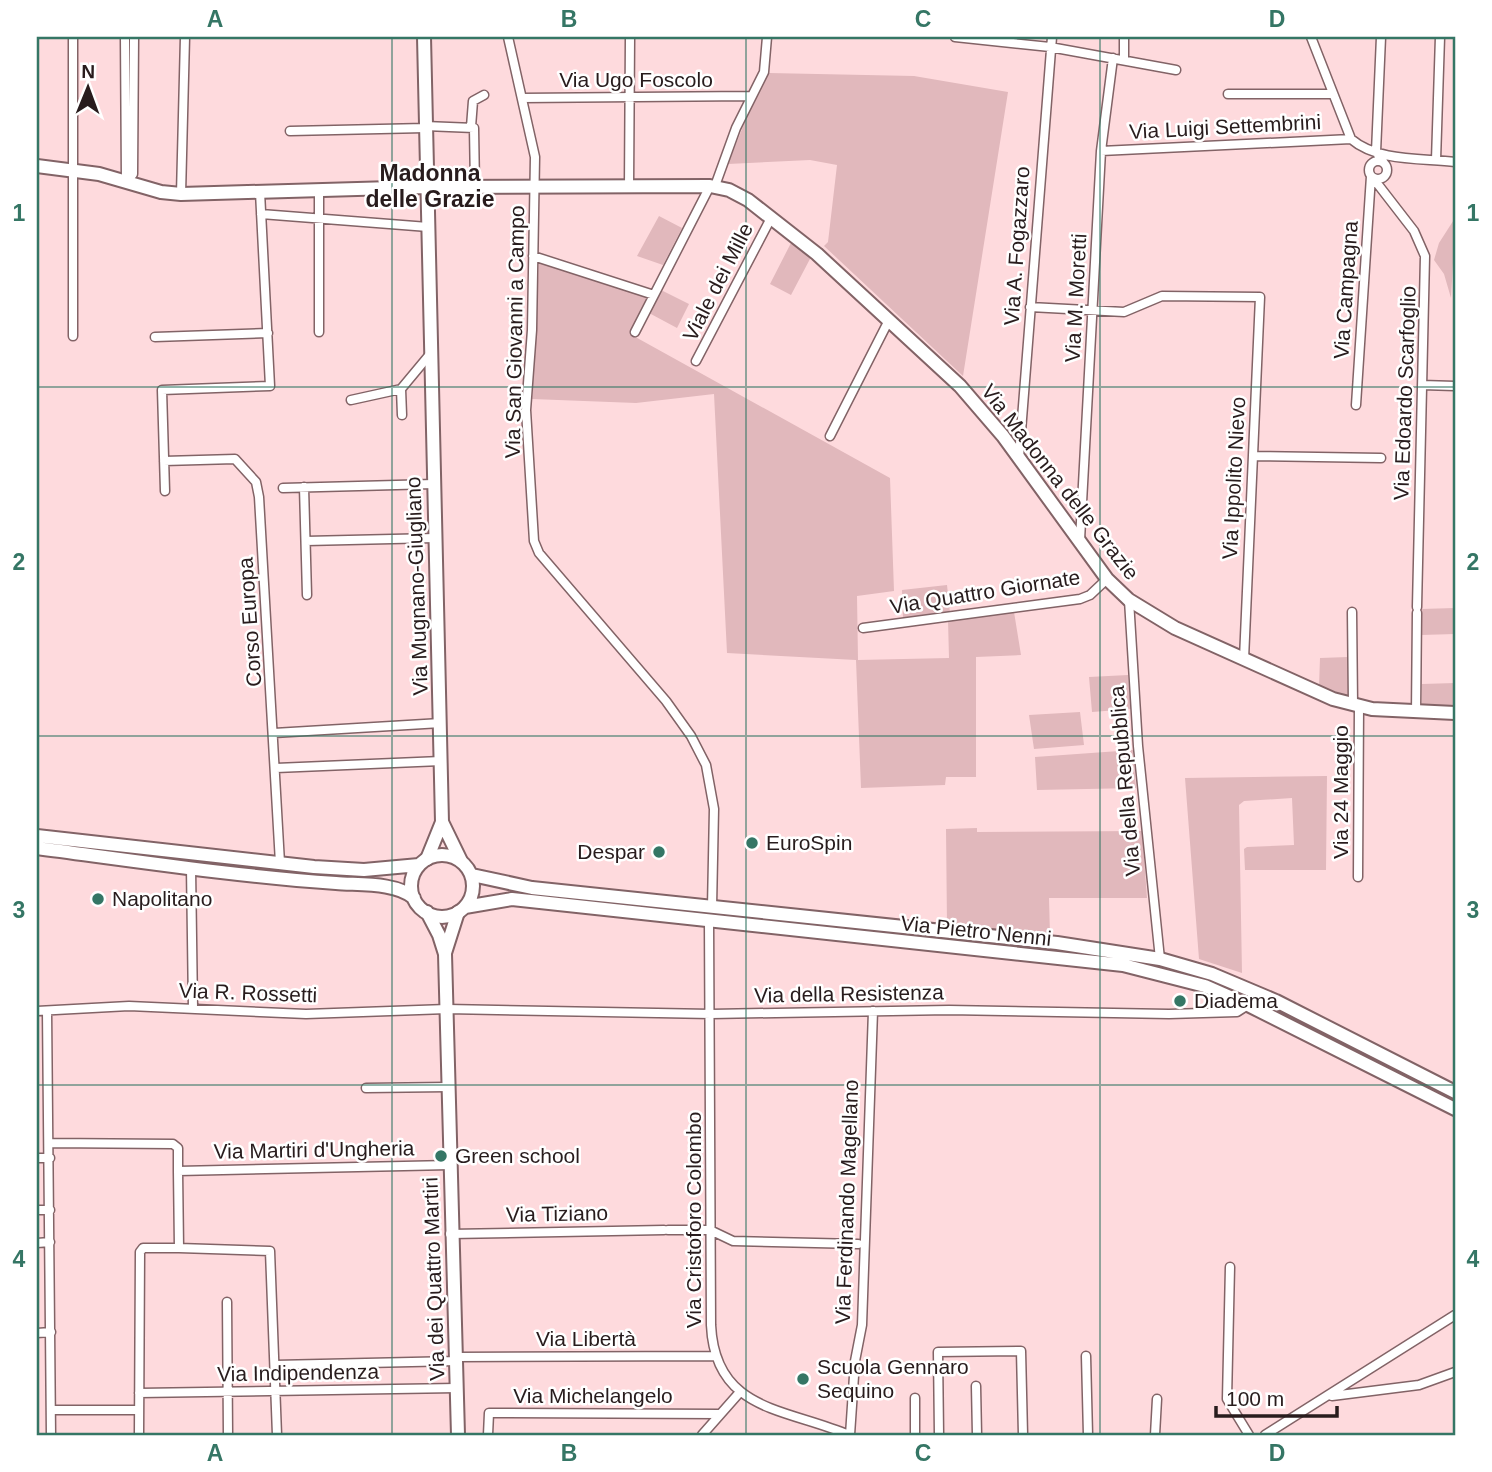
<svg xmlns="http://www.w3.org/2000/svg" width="1492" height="1472" viewBox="0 0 1492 1472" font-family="Arial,sans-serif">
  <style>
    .green { fill: #e1b8bc }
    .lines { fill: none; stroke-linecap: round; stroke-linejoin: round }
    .street-casing { stroke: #826366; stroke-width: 11 }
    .secondary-casing { stroke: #826366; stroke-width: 16 }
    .primary-casing { stroke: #826366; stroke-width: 16 }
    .street { stroke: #fff; stroke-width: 8 }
    .secondary { stroke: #fff; stroke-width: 12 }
    .primary { stroke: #fff; stroke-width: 12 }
    .grid { fill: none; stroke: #357665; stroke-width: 2; stroke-opacity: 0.55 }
    .poi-dot { fill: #357665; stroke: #fff; stroke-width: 2.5 }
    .labels { text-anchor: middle; stroke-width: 5; stroke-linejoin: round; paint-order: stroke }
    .street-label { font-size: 21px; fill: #281c1d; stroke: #fff }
    .poi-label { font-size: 21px; fill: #281c1d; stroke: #fff; text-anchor: start }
    .neighbourhood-label { font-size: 23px; font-weight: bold; fill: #281c1d; stroke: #fff }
    .neatline { fill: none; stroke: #357665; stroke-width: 2.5 }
    .grid-label { font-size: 23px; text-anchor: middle; font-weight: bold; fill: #357665 }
  </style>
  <rect width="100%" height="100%" fill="#fedadd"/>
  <path class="green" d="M769,73l145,3 94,16 -45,284 -139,-130 4,-4 9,-77 -27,-5 -82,4 26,-65z
    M659,216l23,12 -19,37 -26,-9z
    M1455,218v10l-4,70 -7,-24 -10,-14 5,-17z
    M792,241l19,16 -20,38 -21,-11z
    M539,262l109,35 -18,37 260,144 4,113 -37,5 1,64 91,-2 -1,-38 66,-8 7,43 -45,2v120h-30l-1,8 -84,3 -5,-128 -129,-7 -13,-259 -78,9 -104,-4z
    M661,290l28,14 -12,24 -28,-15z
    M947,585l3,28 -47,6 -1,-29z
    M1455,608v26l-34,1v-26z
    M1348,657l1,41 -30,-11 1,-29z
    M1128,675l3,34 -39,3 -3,-35z
    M1455,683v25l-33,1v-25z
    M1080,712l4,33 -50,4 -5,-34z
    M1133,750l3,38 -99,2 -2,-33z
    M1327,776l-1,94h-81l-1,-21 3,-2 47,-2 -2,-47 -48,3 -5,4 3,168 -43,-14 -14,-181z
    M977,828v4l165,-1 5,67h-98l1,37 -103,-10 -1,-96z"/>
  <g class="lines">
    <g class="street-casing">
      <path id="street" d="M73,37v299
        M125,37l1,145
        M508,37l27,120 -3,173 -6,80 8,131 5,12 127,148 25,35 15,29 8,44 -2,98
        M955,37l95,10 126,23
        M1124,37v23
        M1311,37l40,102c27,23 71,19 104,23
        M1381,37l-5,115 8,11
        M1228,94h104
        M522,98l228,-2
        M425,126l49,2 1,59
        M471,127l2,-26 11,-6
        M290,131l135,-3
        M1101,151l250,-12
        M1436,160l4,-123
        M1369 170a9 9 0 1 1 18 0a9 9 0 1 1-18 0Z
        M1373,178l41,53 11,25 -8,351
        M126,182l7,-8 1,-137
        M629,186l1,-149
        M715,186l21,-58 28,-56 3,-35
        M319,190v142
        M181,194l4,-157
        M261,214l167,13
        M533,256l121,39
        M1030,307l94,5 38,-16 98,1 -16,362
        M635,332l75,-146
        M155,337l113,-4
        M696,361l75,-143
        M1422,385l33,1
        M351,400l50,-11
        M1356,405l15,-229
        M402,415l-1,-26 30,-36
        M830,436l59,-116
        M1253,456l128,2
        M1019,457l33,-420
        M164,461l71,-2 21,23 3,15 21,366
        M304,487l3,108
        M283,488l151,-4
        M165,491l-3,-101 108,-4 -10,-194
        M1080,540l21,-389 12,-93
        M306,541l129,-3
        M1129,600l9,146 22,213
        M1352,612l1,92
        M863,628l217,-29 10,-4 17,-16
        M1416,713l1,-100
        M274,733l167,-10
        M276,768l165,-7
        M191,868l2,140
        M1358,877l1,-171
        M709,921l2,404c4,87 75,83 138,110
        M37,1011l92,-5 177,8 141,-5 264,5 238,-4 220,4 68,-2 11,-7
        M47,1011l4,424
        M366,1088l82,-1
        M49,1143l124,1 5,4v23l272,-6
        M37,1158h13
        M178,1171l1,77 91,3 7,184
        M37,1210h13
        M668,1230h42l23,11 125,3
        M450,1234l214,-4
        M37,1243l13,-1
        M1230,1267l-3,132 22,36
        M227,1302l1,133
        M37,1333l14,-1
        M1086,1356l2,79
        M456,1357l259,-1
        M275,1365l182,-4
        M976,1386l1,49
        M139,1393l318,-5
        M1332,1396l87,-11 36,-13
        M915,1398v37
        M51,1410h88
        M139,1435l1,-183 3,-4h36
        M488,1435l1,-22 231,1
        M702,1435l38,-43
        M850,1435l5,-74 7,-36 11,-314
        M939,1435l-1,-83 83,-1 2,84
        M1155,1435l2,-36
        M1265,1435l190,-120"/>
    </g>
    <g class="secondary-casing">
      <path id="secondary" d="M424,37l18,785 -15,37
        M37,166l62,8 62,18 20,2 245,-7 284,-1 19,4 19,10 69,54 143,132 43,50 104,143 22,21 46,28 158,71 39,10 83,4
        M442,822l19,39
        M427,912l12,23 6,19 13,481
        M445,953l13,-41"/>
    </g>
    <g class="primary-casing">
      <path id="primary" d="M37,836l277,31 50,3 55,-5
        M37,848c99,13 199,28 299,35 22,2 60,-1 78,15
        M411 886a31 31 0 1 1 62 0a31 31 0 1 1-62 0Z
        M472,875l60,13 525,55 103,16 52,15 64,27 179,91
        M465,907l47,-8 611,66 82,21 43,19 207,104"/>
    </g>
    <use href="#street" class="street"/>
    <use href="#secondary" class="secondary"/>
    <use href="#primary" class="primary"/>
  </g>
  <path class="grid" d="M392,37v1398M746,37v1398M1100,37v1398M37,387h1418M37,736h1418M37,1085h1418"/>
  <g class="poi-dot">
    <circle cx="752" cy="843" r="7"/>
    <circle cx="659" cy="852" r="7"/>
    <circle cx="98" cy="899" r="7"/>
    <circle cx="1180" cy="1001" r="7"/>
    <circle cx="441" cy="1156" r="7"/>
    <circle cx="803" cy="1379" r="7"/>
  </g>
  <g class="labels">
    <g class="street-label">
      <text x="636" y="87">Via Ugo Foscolo</text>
      <text transform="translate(1225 127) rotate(-3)" y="7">Via Luigi Settembrini</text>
      <text transform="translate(1017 246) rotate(-86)" y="7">Via A. Fogazzaro</text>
      <text transform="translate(718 282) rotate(-63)" y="7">Viale dei Mille</text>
      <text transform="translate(1346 290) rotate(-86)" y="7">Via Campagna</text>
      <text transform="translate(1076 298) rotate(-87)" y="7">Via M. Moretti</text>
      <text transform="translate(515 332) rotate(-89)" y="7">Via San Giovanni a Campo</text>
      <text transform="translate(1405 393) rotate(-88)" y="7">Via Edoardo Scarfoglio</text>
      <text transform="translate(1234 478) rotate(-87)" y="7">Via Ippolito Nievo</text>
      <text transform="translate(1060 482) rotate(52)" y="7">Via Madonna delle Grazie</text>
      <text transform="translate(417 586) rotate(-92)" y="7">Via Mugnano-Giugliano</text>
      <text transform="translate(985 592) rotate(-9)" y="7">Via Quattro Giornate</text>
      <text transform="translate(250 622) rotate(-94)" y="7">Corso Europa</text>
      <text transform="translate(1125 781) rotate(-95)" y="7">Via della Repubblica</text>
      <text transform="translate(1341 792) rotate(-90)" y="7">Via 24 Maggio</text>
      <text transform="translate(976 931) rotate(6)" y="7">Via Pietro Nenni</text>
      <text transform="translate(248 993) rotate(2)" y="7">Via R. Rossetti</text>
      <text transform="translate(849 994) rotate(-1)" y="7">Via della Resistenza</text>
      <text transform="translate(314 1150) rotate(-1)" y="7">Via Martiri d'Ungheria</text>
      <text transform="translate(847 1202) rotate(-88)" y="7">Via Ferdinando Magellano</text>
      <text transform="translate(557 1214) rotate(-1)" y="7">Via Tiziano</text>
      <text transform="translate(694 1220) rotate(-90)" y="7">Via Cristoforo Colombo</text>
      <text transform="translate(434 1279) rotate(-92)" y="7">Via dei Quattro Martiri</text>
      <text x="586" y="1346">Via Libertà</text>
      <text transform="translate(298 1373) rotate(-1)" y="7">Via Indipendenza</text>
      <text x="593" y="1403">Via Michelangelo</text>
    </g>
    <g class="poi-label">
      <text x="766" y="850">EuroSpin</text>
      <text x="645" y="859" text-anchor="end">Despar</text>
      <text x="112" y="906">Napolitano</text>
      <text x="1194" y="1008">Diadema</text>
      <text x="455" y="1163">Green school</text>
      <text x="817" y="1374">Scuola Gennaro<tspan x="817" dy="24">Sequino</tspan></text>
    </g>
    <g class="neighbourhood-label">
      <text x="430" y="181">Madonna<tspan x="430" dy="26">delle Grazie</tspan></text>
    </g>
  </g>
  <rect width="1492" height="1472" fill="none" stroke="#ffffff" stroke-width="77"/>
  <g transform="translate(88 88) rotate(1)" stroke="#ffffff" stroke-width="5" paint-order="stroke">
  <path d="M0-5L12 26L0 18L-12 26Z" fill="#281c1d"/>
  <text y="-10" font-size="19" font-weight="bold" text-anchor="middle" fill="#281c1d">N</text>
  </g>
  <path d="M1216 1406v10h121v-10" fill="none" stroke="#281c1d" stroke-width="3.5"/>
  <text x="1226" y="1406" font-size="21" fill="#281c1d" stroke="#ffffff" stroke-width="5" paint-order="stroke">100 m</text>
  <rect x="38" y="38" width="1416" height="1396" class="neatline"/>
  <g class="grid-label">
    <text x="215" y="27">A</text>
    <text x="569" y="27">B</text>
    <text x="923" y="27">C</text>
    <text x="1277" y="27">D</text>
    <text x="19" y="221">1</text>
    <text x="1473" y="221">1</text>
    <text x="19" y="570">2</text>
    <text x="1473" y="570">2</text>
    <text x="19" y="918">3</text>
    <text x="1473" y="918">3</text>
    <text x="19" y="1267">4</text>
    <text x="1473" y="1267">4</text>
    <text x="215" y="1461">A</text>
    <text x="569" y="1461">B</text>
    <text x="923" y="1461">C</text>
    <text x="1277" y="1461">D</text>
  </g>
</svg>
